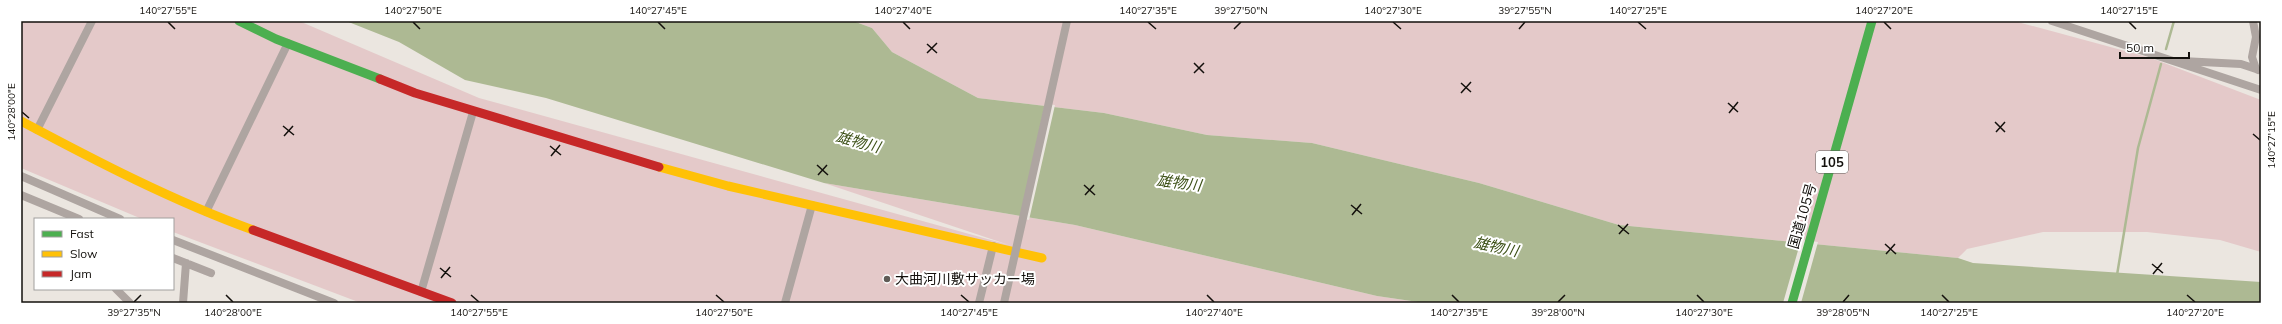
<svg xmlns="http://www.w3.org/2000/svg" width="2282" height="324" viewBox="0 0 2282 324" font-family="Mulish,'Noto Sans JP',sans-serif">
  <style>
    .green { fill: #e4c9c9 }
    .water { fill: #adb993 }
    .pier { fill: #ebe6e0 }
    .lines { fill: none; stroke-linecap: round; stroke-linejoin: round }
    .stream { stroke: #adb993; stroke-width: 2.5 }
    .street { stroke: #aea5a1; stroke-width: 8 }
    .fast { stroke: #4caf50; stroke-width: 9 }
    .slow { stroke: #ffc107; stroke-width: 9 }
    .jam { stroke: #c62828; stroke-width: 9 }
    .street-bridge { stroke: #aea5a1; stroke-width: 8 }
    .ticks { fill: none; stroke: #13100c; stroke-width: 1.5 }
    .poi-dot { fill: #5f5b56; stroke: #fff; stroke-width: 1.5 }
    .labels { text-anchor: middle; stroke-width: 4; stroke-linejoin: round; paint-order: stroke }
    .shield { fill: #fff; stroke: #5a5855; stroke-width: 1 }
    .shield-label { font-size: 13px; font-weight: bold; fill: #13100c }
    .street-label { font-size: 14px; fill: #13100c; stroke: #fff }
    .poi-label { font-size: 14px; fill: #13100c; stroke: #fff; text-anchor: start }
    .water-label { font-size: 15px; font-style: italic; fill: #3c5016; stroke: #fff }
    .neatline { fill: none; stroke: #13100c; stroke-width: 1.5 }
    .ticks-label { font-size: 10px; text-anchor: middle; fill: #13100c }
  </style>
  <rect width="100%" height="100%" fill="#ebe6e0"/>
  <path class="green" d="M21,21h278l180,77 530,147 -185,-62 251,42 302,71 48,7h-1064l-188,-71v-13h-31l-121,-51z
    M853,21h1161l137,37 110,42v152l-41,-12 -73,-8h-104l-76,17 -9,9 -339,-33 -140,-42 -167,-40 -105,-8 -103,-22 -126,-15 -86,-46 -20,-24z"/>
  <path class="water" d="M346,21h507l19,7 20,24 86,46 126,15 103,22 105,8 167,40 140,42 339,33 15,5 288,19v21h-836l-48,-7 -302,-71 -251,-42 -278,-85 -81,-18 -66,-38z"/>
  <path class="pier" d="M1045,104l10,1 -26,115 -9,-2z
    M1801,240l17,2 -17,61h-18z"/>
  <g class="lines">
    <path class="stream" d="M2166,49l8,-28
      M2117,275l21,-127 23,-84"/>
    <path class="street" d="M2052,21l209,69
      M2253,21l3,16 -4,20 4,12 2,1
      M2182,61l59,3 15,5
      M37,130l55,-109
      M21,176l99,43
      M21,195l58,24
      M206,212l82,-169
      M173,240l161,63
      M173,258l38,15
      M116,289l14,14
      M421,292l52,-180
      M183,303l3,-40
      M785,303l27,-98
      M979,303l14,-57"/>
    <path class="fast" d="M239,21l37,18 104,40
      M1792,303l80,-282"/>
    <path class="slow" d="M21,121c75,40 152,80 232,109
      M659,167l69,19 314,72"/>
    <path class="jam" d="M380,79l35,14 244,74
      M253,230l199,73"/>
    <path class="street-bridge" d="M1004,303l63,-282"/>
  </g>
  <path class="ticks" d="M168,22l7,7M413,22l7,7M658,22l7,7M903,22l7,7M1148,22l8,7M1393,22l8,7M1638,22l8,7M1884,22l7,7M2129,22l7,7M1234,29l7,-7M1519,29l6,-7M927,44l10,9M927,53l10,-10M1194,63l10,10M1194,73l10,-10M1461,83l10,9M1461,93l10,-11M1728,103l10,9M22,112l7,6M1729,113l9,-11M1995,122l10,10M283,126l11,9M1996,132l9,-10M2253,134l7,6M284,136l9,-10M550,146l11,9M551,156l9,-11M817,165l11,10M818,175l9,-10M1084,185l11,10M1085,195l9,-10M1351,205l11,9M1352,215l9,-11M1618,225l11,9M1619,234l9,-10M1885,244l11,10M1886,254l9,-10M2152,264l11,9M440,268l11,9M2153,274l9,-11M441,278l9,-11M226,295l7,7M471,295l8,7M716,295l8,7M961,295l8,7M1207,295l7,7M1452,295l7,7M1697,295l7,7M1942,295l7,7M2187,295l8,7M134,302l7,-7M1558,302l7,-7M1843,302l6,-7"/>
  <circle class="poi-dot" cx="887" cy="279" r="4"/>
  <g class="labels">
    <rect class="shield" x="1816" y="151" width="32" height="22" rx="3"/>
    <g class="shield-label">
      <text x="1832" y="167">105</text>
    </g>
    <g class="street-label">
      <text transform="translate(1802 216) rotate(-74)" y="5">国道105号</text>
    </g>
    <g class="poi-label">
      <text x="895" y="284">大曲河川敷サッカー場</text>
    </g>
    <g class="water-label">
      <text transform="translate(858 142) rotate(15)" y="5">雄物川</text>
      <text transform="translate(1179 183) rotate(7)" y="5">雄物川</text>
      <text transform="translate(1496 247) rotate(12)" y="5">雄物川</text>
    </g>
  </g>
  <rect width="2282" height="324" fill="none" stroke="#ffffff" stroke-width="44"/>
  <rect x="34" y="218" width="140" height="72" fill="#ffffff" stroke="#a19f9e"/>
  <rect x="42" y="231" width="20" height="6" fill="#4caf50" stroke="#a19f9e"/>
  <text x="70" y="238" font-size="12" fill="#13100c">Fast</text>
  <rect x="42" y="251" width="20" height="6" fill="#ffc107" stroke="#a19f9e"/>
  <text x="70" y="258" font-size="12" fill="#13100c">Slow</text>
  <rect x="42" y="271" width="20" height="6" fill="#c62828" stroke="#a19f9e"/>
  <text x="70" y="278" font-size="12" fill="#13100c">Jam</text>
  <path d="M2120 52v6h69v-6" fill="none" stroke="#13100c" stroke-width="2"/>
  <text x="2126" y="52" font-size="12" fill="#13100c" stroke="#ffffff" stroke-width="3" paint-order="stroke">50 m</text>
  <rect x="22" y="22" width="2238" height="280" class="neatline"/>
  <g class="ticks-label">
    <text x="168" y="14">140°27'55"E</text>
    <text x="413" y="14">140°27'50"E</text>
    <text x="658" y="14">140°27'45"E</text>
    <text x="903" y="14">140°27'40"E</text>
    <text x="1148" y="14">140°27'35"E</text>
    <text x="1241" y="14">39°27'50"N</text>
    <text x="1393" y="14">140°27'30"E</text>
    <text x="1525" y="14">39°27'55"N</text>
    <text x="1638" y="14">140°27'25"E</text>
    <text x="1884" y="14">140°27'20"E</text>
    <text x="2129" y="14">140°27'15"E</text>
    <text transform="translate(11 112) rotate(-90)" y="4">140°28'00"E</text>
    <text transform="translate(2271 140) rotate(-90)" y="4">140°27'15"E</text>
    <text x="134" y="316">39°27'35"N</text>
    <text x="233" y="316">140°28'00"E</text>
    <text x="479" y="316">140°27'55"E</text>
    <text x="724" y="316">140°27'50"E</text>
    <text x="969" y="316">140°27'45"E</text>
    <text x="1214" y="316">140°27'40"E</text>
    <text x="1459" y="316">140°27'35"E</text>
    <text x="1558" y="316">39°28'00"N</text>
    <text x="1704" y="316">140°27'30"E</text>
    <text x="1843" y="316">39°28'05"N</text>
    <text x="1949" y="316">140°27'25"E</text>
    <text x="2195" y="316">140°27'20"E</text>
  </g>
</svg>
